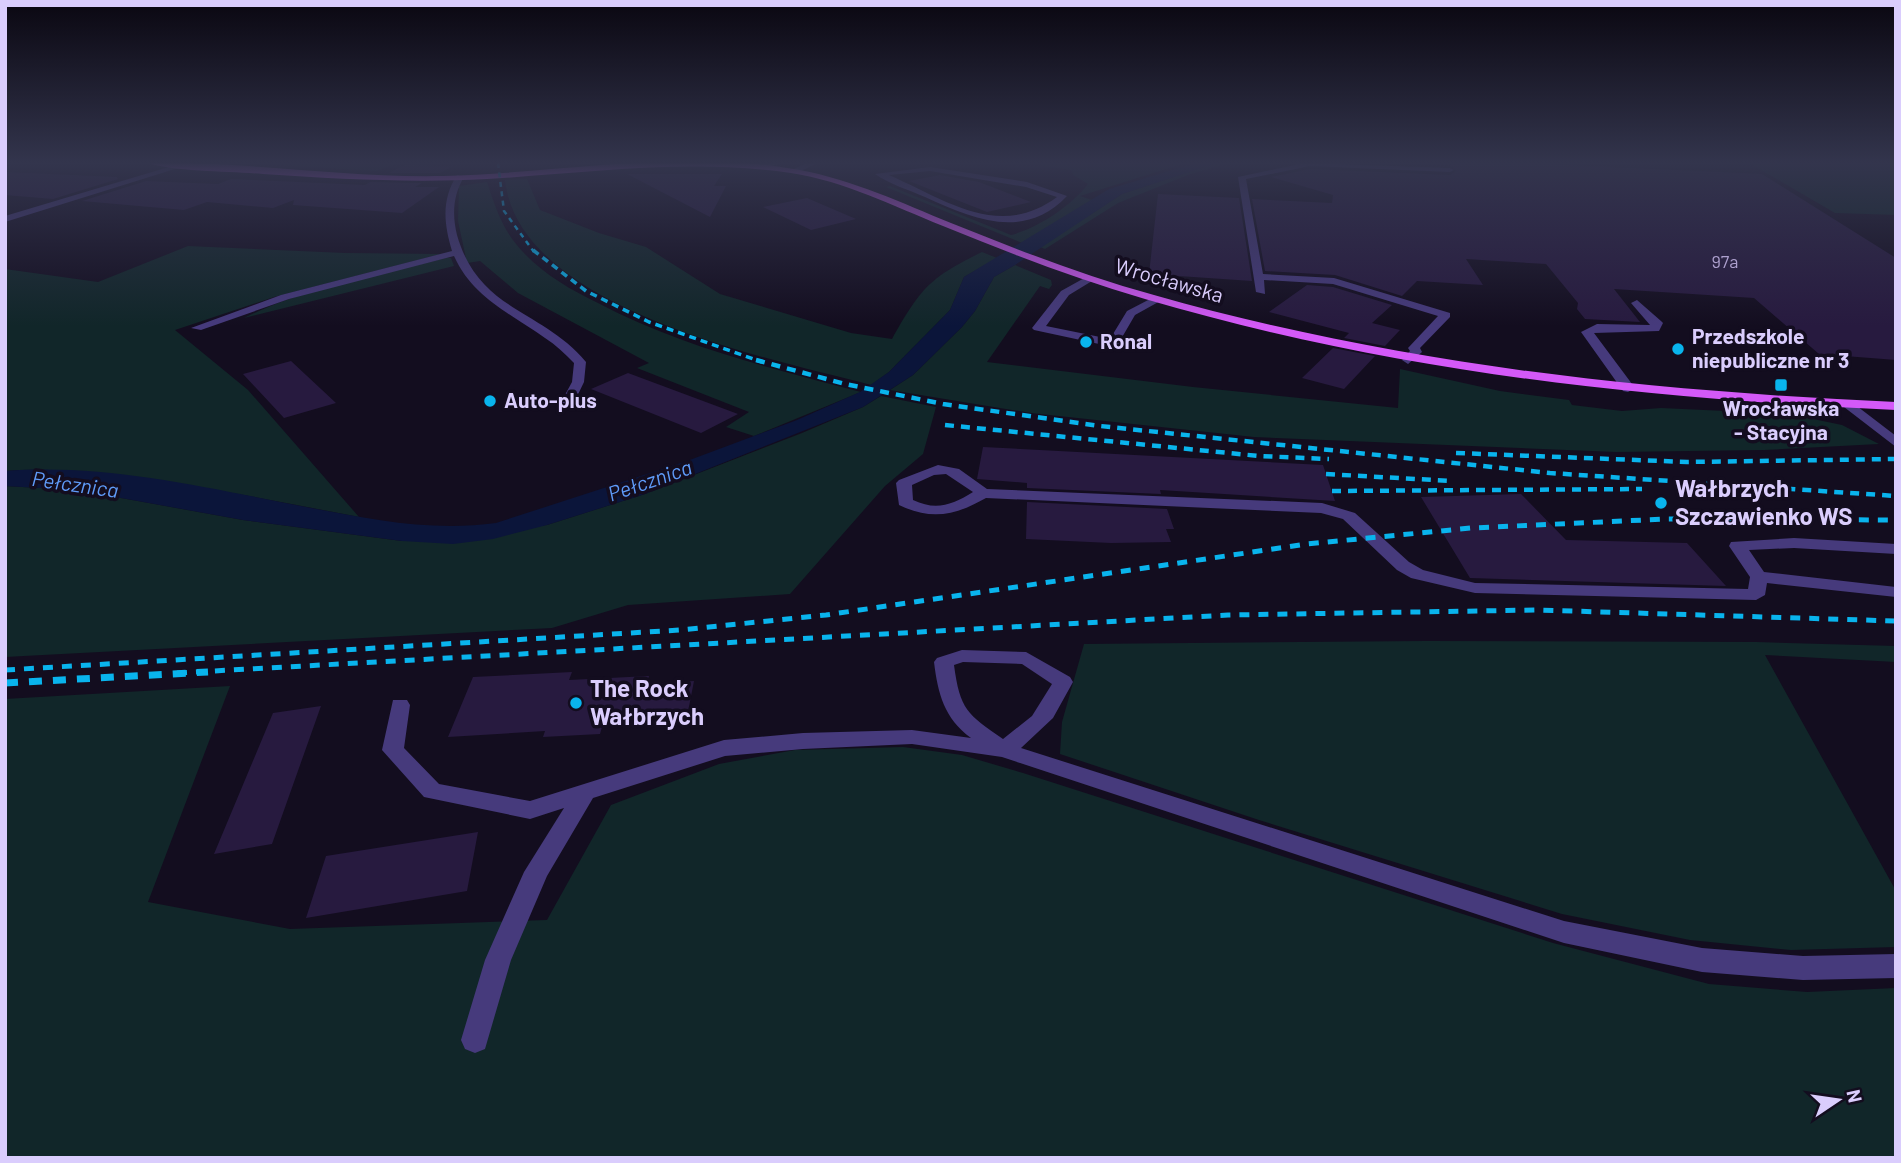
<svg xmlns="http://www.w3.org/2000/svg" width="1901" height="1163" viewBox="0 0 1901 1163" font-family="Barlow,sans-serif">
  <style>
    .green { fill: #112629 }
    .water { fill: #0b153a }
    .building { fill: #271a3f }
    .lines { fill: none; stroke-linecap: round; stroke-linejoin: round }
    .minor { fill: #463a7c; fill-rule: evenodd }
    .major { fill: #d459f8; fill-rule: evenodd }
    .rail-far4 { stroke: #09b4ed; stroke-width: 2.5; stroke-dasharray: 5 4.5; stroke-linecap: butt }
    .rail-far3 { stroke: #09b4ed; stroke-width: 3.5; stroke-dasharray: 7 5; stroke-linecap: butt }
    .rail-far2 { stroke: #09b4ed; stroke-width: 4.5; stroke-dasharray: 9 7; stroke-linecap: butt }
    .rail-far1 { stroke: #09b4ed; stroke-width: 5; stroke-dasharray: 10 9; stroke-linecap: butt }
    .rail { stroke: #09b4ed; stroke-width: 7; stroke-dasharray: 13 11; stroke-linecap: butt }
    .poi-dot { fill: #09b4ed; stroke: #130d1f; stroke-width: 2.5 }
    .labels { text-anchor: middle; stroke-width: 7; stroke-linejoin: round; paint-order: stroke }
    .far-number-label { font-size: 18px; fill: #ada0ce }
    .far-street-label { font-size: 21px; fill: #dacdfd; stroke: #130d1f }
    .far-poi-label { font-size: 21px; font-weight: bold; fill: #dacdfd; stroke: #130d1f; text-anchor: start }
    .far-water-label { font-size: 21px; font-style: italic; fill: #5f9bf9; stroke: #130d1f }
    .poi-label { font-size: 24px; font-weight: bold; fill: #dacdfd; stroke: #130d1f; text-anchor: start }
  </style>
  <rect width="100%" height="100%" fill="#130d1f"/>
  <path class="green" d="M246,163h151l-20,8z
    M1041,163h144l-105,33 12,4 -70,43 -136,-56 4,-1 121,49c27,-7 60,-29 77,-51l-15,-9 -2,-5 -33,-5z
    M1216,163h12l-40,12 -70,28 -73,46 -5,-2 82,-53z
    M1749,163h147v52l-61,-2z
    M527,179l13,31 59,23 47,14 74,47 131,39 41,6c29,-51 37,-61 90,-87l15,6 -33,19 -14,33 -61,62 -18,13c-103,-27 -352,-76 -366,-205z
    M487,182c7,21 14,44 29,62 22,27 51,44 82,59 84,44 172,65 263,89l-107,44 -28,-9 23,-15 -112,-44 12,-5 -131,-70 -38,-32 -13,2 -9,-42 1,-35z
    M188,246l157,7 96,1 -167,43 -99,33 73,60 111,127c-68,-13 -136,-27 -205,-36 -50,-7 -98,-14 -149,-10v-202l93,13z
    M446,258h5l3,8 -210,52c62,-31 135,-43 202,-60z
    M1015,265l36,15 1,5 -3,4 -9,-3 -53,76 206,25 205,21 2,-39 100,22 69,9 3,5 50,6 39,-3 128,6 53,11 37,19 -115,6 -148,2 -362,-15 -223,-24 -141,-23 23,-15 49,-48 13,-16 19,-34z
    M881,396l55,11 -13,47 -38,32 -95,108 -162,11 -76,23 -547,29v-171l72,4 166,30 159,21 145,-16 98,-31 157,-61 61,-26z
    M1426,641l330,1 140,4v16l-131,-7 131,236v56l-105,3 -101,-10 -128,-26 -303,-94 -199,-66 2,-32 22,-78z
    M230,686l-82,216 142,27 257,-9 64,-115 108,-41 76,-14 108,-3 59,8 61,18 530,170 156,41 98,8 89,-4v170h-1891v-459z"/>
  <path class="water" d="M1196,163h21l-95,31 -107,71 -21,12 -19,34 -13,16 -49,48 -50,32 -218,87 -98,31 -54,14 -40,5 -51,-3 -159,-21 -166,-30 -72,-4v-15c100,-8 203,17 301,36 63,12 125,25 190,16l191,-62 110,-41 63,-28 29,-20 61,-62 14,-33 145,-88z"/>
  <path class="building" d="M1375,163h149l238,11 134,84v102l-77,-6 -65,-56 -140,-9 26,33 -55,-3 -8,-10 1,-6 -32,-39 -80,-5 17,26 -66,-4 -15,15 -67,-21 -70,-4 -13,-72 80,4 1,-8 -62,-18 39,-8 140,6 6,-4 -6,-6z
    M404,165l49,1 -13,7h-51z
    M5,172l112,5 1,2 -65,20 -48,-4z
    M627,174h95l-8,12h12l-16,31z
    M940,175l39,7 52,20 -44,10 -78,-31z
    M231,179l134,6 5,-3 52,1 -7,4h24l-37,26 -109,-8 1,-5 -21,8 -66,-6 -23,8 -102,-9 64,-20 72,3z
    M1158,194l81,4 13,83 -103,-7z
    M807,198l49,21 -45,11 -48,-23z
    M1307,285l26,2 59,18 -20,18 28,7 -15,16 -41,-8 5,-5 -80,-21z
    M1333,348l42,8 -31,33 -42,-11z
    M291,361l45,42 -52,15 -41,-44z
    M628,373l110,41 -37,19 -110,-44z
    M983,447l340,18 12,36 -175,-11 1,4 -134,-6v-5l-50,-4z
    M1521,494l45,46 121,3 39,43 -256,-8 -49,-81z
    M1027,502l140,7 7,20h-8l5,13 -60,1 -85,-4z
    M572,672l-3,8 80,-4 -2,8 47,-3 -8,41 -84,5 -2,7 -57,3 2,-6 -97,6 25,-60z
    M321,706l-49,138 -58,10 59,-141z
    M478,832l-11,59 -161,27 20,-62z"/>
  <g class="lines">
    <path class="minor" d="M182,163h12l-189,59v-6z
      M769,163h12l-19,6 -4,-2z
      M807,163h11l-22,10 -7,-2z
      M1304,163l146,5 4,2 -4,2 -140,-6 -64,13 17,95 71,4 116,35v4l-30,31 2,4 -14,12 -6,-4 8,-9 -2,-3 30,-32 -105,-32 -69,-4 1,14 -9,-2 -18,-115z
      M930,167l97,15 40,14c-43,45 -94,23 -142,1 -16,-7 -36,-13 -50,-23zM930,171l96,16 31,10c-58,43 -111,3 -168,-22z
      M457,175l7,2c-11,18 -12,38 -7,58 22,77 85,74 129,127l-2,20 -13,27 -5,1 -7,-4 13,-24 2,-19c-9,-9 -18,-18 -29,-25 -35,-25 -72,-40 -91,-82l-165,43 -88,31 -10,-2 90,-33 171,-44c-8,-27 -11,-51 5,-76z
      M1088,276l5,3 -1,2 -23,14 -23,31 64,13 17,-28 25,-13 10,2 -27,15 -18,31 -4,1 -79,-17 -2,-2 29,-37z
      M1637,300l24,21 2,2 -4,8 -65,2 41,55 -7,4 -5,-1 -42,-59 16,-8 53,1 -19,-22z
      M1849,400l47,36v11l-52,-40 -2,-3z
      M938,465l21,4 28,20 335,14 33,10 54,49 14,8 52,13 273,6 2,-12 -21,-31 2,-4 63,-4 102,6v10l-102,-6 -45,2 15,22 132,15v10l-129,-14 -2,12 -9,5 -281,-7 -64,-15 -14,-8 -54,-51 -22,-6 -335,-15c-30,17 -54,23 -87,7l-3,-22 3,-3zM946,474l27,18c-21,13 -37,19 -60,8l-1,-15 22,-10z
      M962,650l64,2 44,25 3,5 -20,36 -32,30 543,173 138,27 101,8 93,-2v24l-93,2 -101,-8 -138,-29 -562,-186 -90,-13 -109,5 -78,7 -132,42 -46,78 -36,84 -26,89 -10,4 -10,-4 -4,-9 24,-80 39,-88 40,-64 -34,11 -106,-22 -42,-47 11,-50h14l3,5 -6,43 35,36 91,17 194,-61 79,-7 109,-3 59,8c-27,-20 -33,-44 -37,-76l3,-4zM963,662l59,2 30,20 -20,32 -29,23c-36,-25 -43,-29 -49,-74z"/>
    <path class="major" d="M148,163c98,-2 196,15 295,13 117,-3 241,-28 357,-6 53,10 102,33 151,53 67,27 134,53 203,72 242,69 490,96 742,107v8c-255,-11 -506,-39 -751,-111 -69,-20 -136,-46 -202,-73 -50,-20 -99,-45 -152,-53 -101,-15 -203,0 -304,6 -75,4 -149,0 -224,-5 -31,-3 -88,-2 -115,-11z"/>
    <path class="rail-far4" d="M498,163l6,48 30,41"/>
    <path class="rail-far3" d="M533,250l53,41 63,31 113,40"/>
    <path class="rail-far2" d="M756,360l89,24 98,20 157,22 450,47 346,23
      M945,425l314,31 70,3
      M1456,453l231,9 209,-3
      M1326,474l127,7
      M1332,491l310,-2"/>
    <path class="rail-far1" d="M5,670l675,-40 146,-15 481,-71 164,-16 195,-9 230,1
      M177,673l1051,-58 309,-5 359,11"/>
    <path class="rail" d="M5,683l203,-11"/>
  </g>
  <linearGradient id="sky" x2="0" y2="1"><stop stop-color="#0a0711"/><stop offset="0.5" stop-color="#33354d"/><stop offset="1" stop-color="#33354d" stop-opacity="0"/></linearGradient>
  <rect width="1901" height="326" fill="url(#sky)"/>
  <g class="poi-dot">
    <circle cx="1086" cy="342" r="7"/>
    <circle cx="1678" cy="349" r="7"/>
    <rect x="1774" y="378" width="14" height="14" rx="3.5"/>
    <circle cx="490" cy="401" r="7"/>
    <circle cx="1661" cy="503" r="7"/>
    <circle cx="576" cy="703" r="7"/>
  </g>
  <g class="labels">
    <g class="far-number-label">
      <text x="1725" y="268">97a</text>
    </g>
    <g class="far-street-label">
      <text transform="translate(1169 281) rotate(16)" y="7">Wrocławska</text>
    </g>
    <g class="far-poi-label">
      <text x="1692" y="344">Przedszkole<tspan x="1692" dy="24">niepubliczne nr 3</tspan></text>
      <text x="1100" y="349">Ronal</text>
      <text x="504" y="408">Auto-plus</text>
      <text x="1781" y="416" text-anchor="middle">Wrocławska<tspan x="1781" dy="24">- Stacyjna</tspan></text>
    </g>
    <g class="far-water-label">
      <text transform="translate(650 481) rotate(-19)" y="7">Pełcznica</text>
      <text transform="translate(75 485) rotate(8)" y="7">Pełcznica</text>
    </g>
    <g class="poi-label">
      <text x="1675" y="497">Wałbrzych<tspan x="1675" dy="28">Szczawienko WS</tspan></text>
      <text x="590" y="697">The Rock<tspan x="590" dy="28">Wałbrzych</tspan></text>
    </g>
  </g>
  <rect width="1901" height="1163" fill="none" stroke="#dacdfd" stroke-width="14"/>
  <g transform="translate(1838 1100) rotate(77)" stroke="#130d1f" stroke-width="5" paint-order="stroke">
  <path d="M0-5L12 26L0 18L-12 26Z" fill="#dacdfd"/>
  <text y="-10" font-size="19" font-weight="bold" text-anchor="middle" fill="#dacdfd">N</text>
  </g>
</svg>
